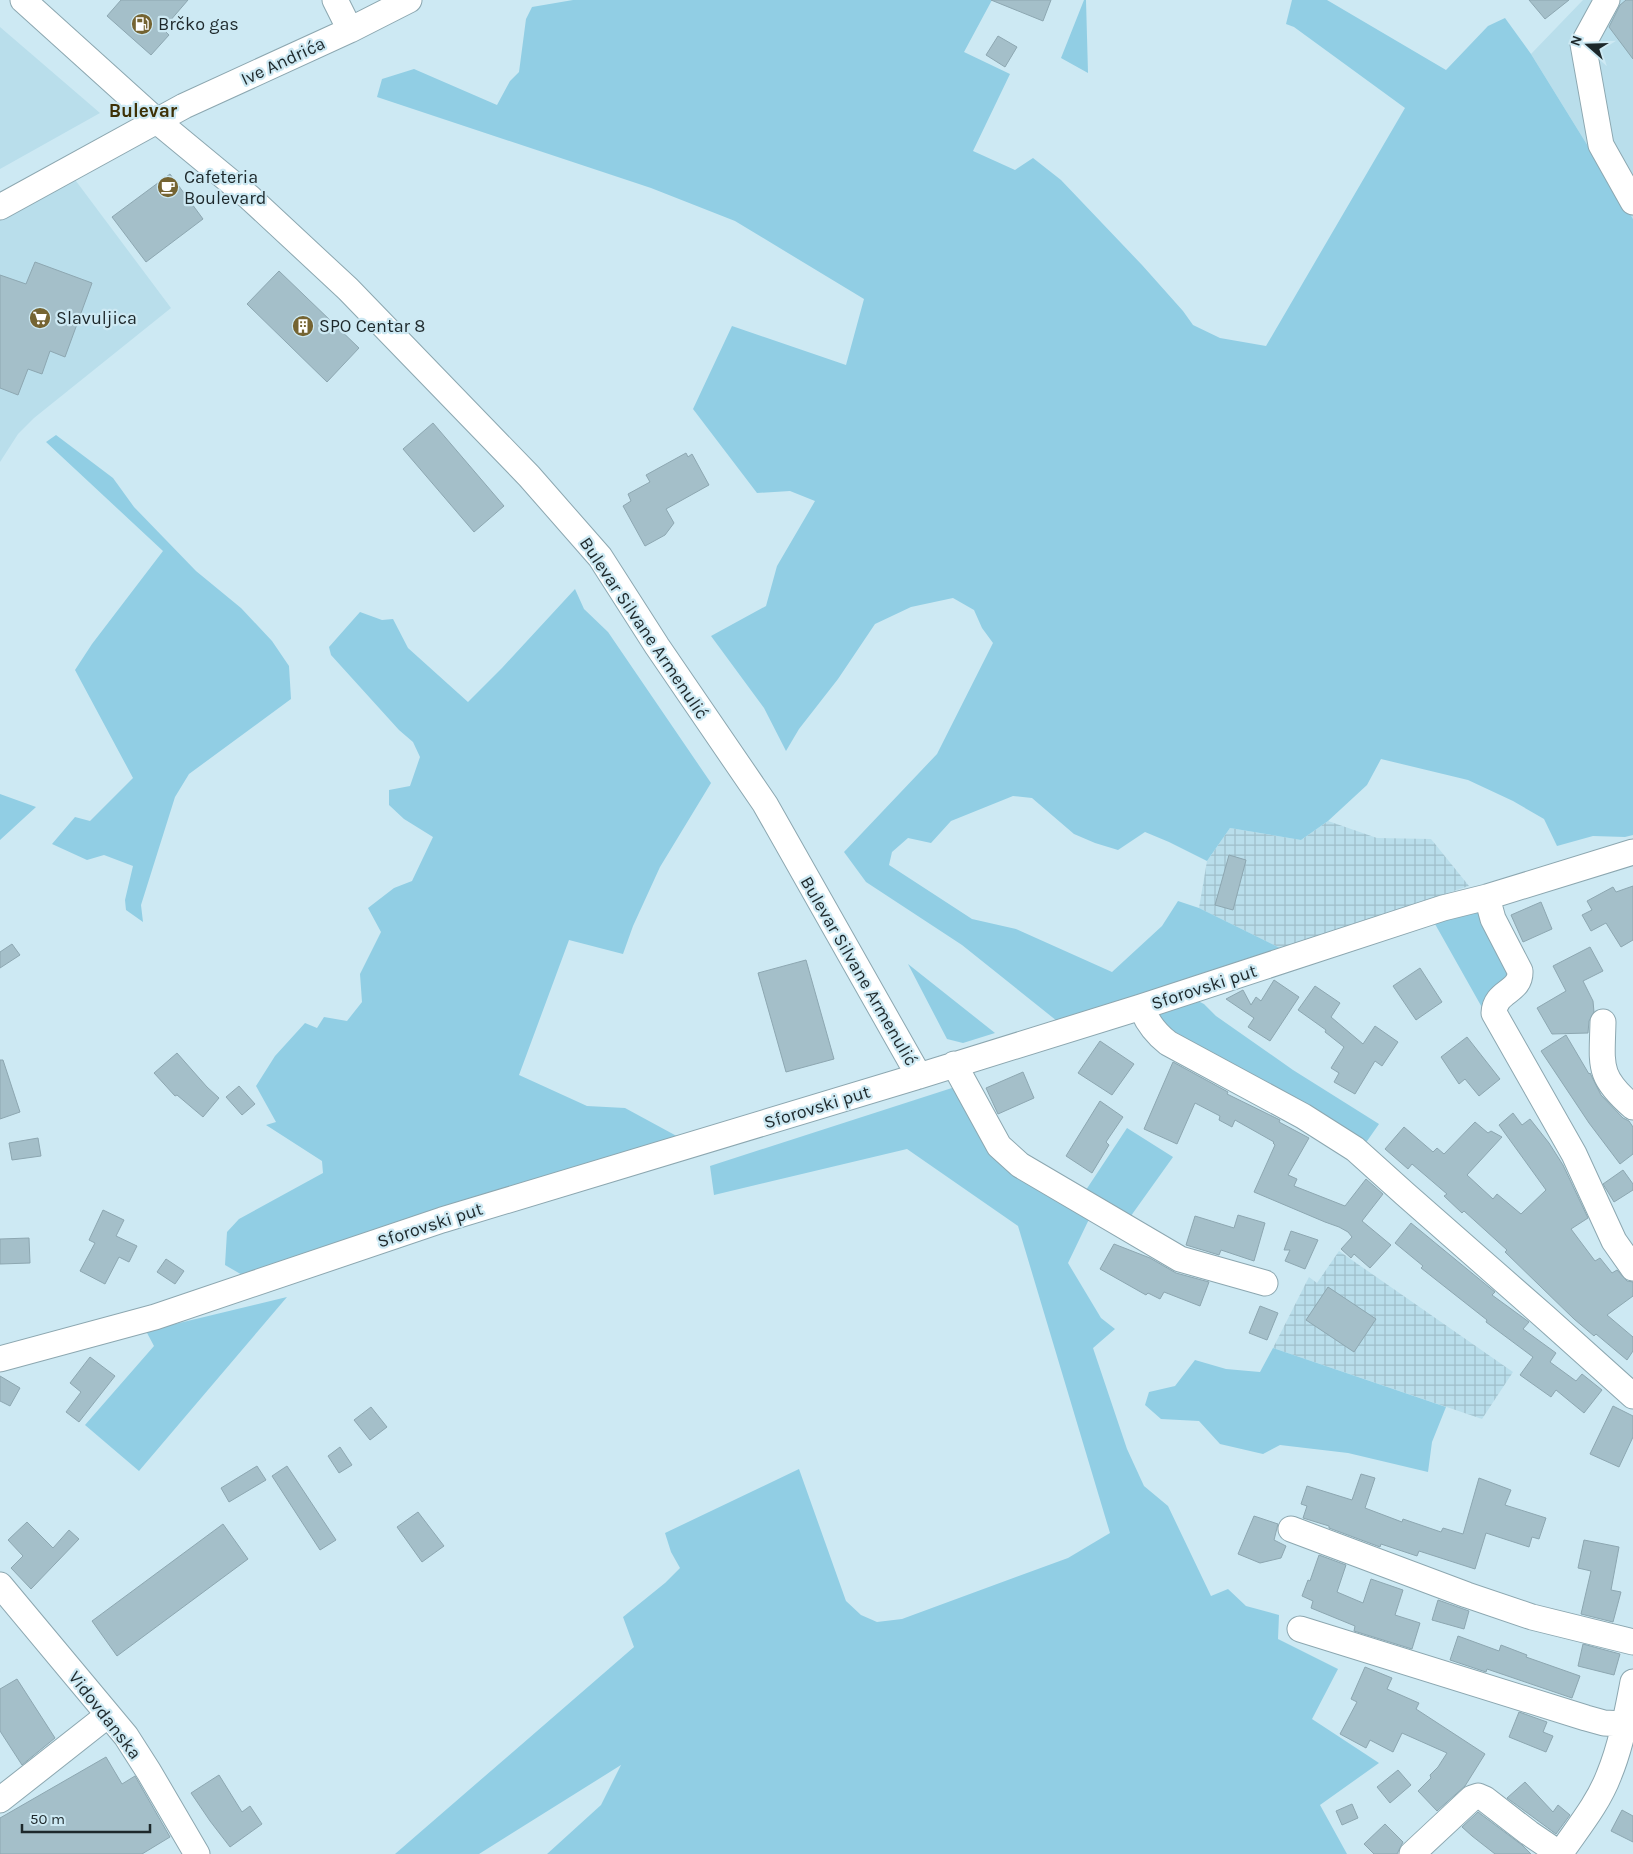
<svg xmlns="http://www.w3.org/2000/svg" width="1633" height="1854" viewBox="0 0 1633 1854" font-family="Karla,sans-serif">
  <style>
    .built { fill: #b9deeb }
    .industrial { fill: url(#industrial-grid) }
    .green { fill: #91cee4 }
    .building { fill: #a4bfc9; stroke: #8da7b1 }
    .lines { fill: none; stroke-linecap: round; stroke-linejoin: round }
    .minor-casing { stroke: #8ca7b0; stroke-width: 27 }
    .minor { stroke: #fff; stroke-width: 25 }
    .labels { text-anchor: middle; stroke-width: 4.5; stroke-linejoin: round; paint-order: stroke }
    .poi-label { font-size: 18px; fill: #1d282b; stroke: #cde9f3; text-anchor: start }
    .street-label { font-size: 18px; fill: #1d282b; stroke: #cde9f3 }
    .neighbourhood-label { font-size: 19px; font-weight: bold; fill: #3e3106; stroke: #cde9f3 }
  </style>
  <defs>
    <pattern id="industrial-grid" width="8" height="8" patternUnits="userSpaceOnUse" patternTransform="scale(1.25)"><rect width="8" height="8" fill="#b9deeb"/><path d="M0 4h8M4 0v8" fill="none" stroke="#9fbeca"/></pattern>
  </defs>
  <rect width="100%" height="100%" fill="#cde9f3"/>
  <path class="built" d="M1583,0h50v219l-102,-165z
    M0,27l100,86 -100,56z
    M73,177l98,131 -137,110 -16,16 -18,28v-244z"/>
  <path class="industrial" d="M1328,821l49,17 54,1 38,47 -189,62 -81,-40 8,-47 23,-33 71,12z
    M1339,1251l174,121 -31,47 -209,-71 36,-71 8,6z"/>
  <path class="green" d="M573,0h419l-28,52 46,22 -37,77 42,19 18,-12 28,22 81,85 41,46 10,14 27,13 46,8 139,-238 -111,-81 -8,-3 6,-24h35l119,70 42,-44 17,-8 26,36 102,165v616l-8,2 -32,-1 -36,10 -13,-27 -31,-18 -45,-21 -87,-21 -14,26 -39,36 -27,19 -71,-12 -23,33 -38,-19 -24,-10 -27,18 -23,-7 -21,-9 -42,-36 -19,-2 -62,25 -20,22 -23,-5 -16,14 -3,13 83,54 44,10 96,43 50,-46 16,-25 21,7 81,40 -223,73 -95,-76 -96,-63 -22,-30 93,-98 56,-111 -11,-15 -8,-18 -21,-12 -42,9 -36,17 -37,55 -39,50 -13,22 -22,-43 -53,-72 55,-30 11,-40 38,-65 -25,-10 -33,2 -64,-84 39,-83 114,39 18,-66 -129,-78 -84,-33 -274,-91 5,-18 32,-10 83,36 13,-24 9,-9 7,-53 6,-12z
    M1084,0h2l2,73 -27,-15z
    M56,435l57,43 21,29 62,64 45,37 31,33 17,25 2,33 -102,75 -14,23 -34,108 2,17 -17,-12 -1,-10 8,-34 -29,-11 -17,5 -35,-16 23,-27 15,4 43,-43 -58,-108 17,-26 71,-93 -117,-109z
    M575,589l9,20 24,23 103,151 -51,84 -27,59 -10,28 -54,-14 -50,135 68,31 38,2 59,32 -440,136 -19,-11 2,-33 12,-13 84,-46 -1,-12 -56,-36 10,-3 -20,-36 19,-30 30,-33 12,5 7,-11 23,4 15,-19 -2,-28 21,-42 -13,-24 26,-20 18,-7 21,-44 -29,-18 -15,-14v-15l21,-4 10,-29 -7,-15 -14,-12 -68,-75 -2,-8 31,-35 22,8 11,-1 15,29 60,54 34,-34z
    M0,794l36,13 -36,33z
    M1479,907l34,69 -29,35 -49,-87z
    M908,964l87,69 -32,10 -16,-4z
    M1198,1001l6,3 12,12 77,54 86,54 -14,20 -201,-110 -6,-18 2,-3z
    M955,1087l36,64 101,62 -24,50 33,55 14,11 -22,19 34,101 17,37 24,20 43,90 17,-7 18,17 33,9 -1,24 60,30 -26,50 67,44 -59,42 27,49h-800l54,-49 20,-40 -142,89h-84l239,-207 -11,-30 42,-34 15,-15 -9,-16 -6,-19 134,-64 47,132 15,14 16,7 25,-3 166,-61 42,-25 -92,-307 -111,-77 -193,46 -4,-29z
    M1127,1128l46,29 -45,63 -44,-27z
    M287,1297l-148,174 -54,-46 69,-79 -8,-15z
    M1273,1348l173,59 -14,35 -4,30 -80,-19 -68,-8 -17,9 -43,-10 -21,-23 -38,-2 -16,-14 4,-13 26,-6 20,-26 31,9 34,3z"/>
  <path class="building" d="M121,0h67l-25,29 6,6 -18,20 -44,-39z
    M991,0h60l-8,21z
    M1529,0h40l-24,19z
    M1626,0h7v59l-24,-32 11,-22z
    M998,36l19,11 -12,20 -19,-12z
    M170,174l33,45 -57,43 -34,-45z
    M35,262l57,21 -27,74 -15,-6 -8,23 -14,-5 -10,26 -18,-7v-113l26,9z
    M279,271l80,77 -32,34 -80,-78z
    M433,423l71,83 -30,26 -71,-83z
    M686,453l2,4 4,-3 17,31 -43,24 8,14 -9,12 -20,11 -22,-40 8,-5 -3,-7 22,-12 -4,-7z
    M1229,855l17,5 -13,50 -18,-5z
    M1633,886v54l-12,7 -15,-24 -15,8 -9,-16 10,-5 -5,-9 26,-14 3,5z
    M1541,902l11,27 -29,13 -12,-27z
    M12,944l8,11 -20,13v-16z
    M1590,947l13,24 -20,10 10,20 1,11 -5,9 -1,12 -36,1 -15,-26 29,-17 -13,-25z
    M806,960l28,99 -48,13 -28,-99z
    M1420,968l22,34 -26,18 -23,-34z
    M1274,980l25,17 -29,44 -22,-14 6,-9 -28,-19 17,-9 8,15 5,-8 5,4z
    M1315,986l25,17 -9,14 32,27 12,-18 23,16 -16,24 -7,-5 -20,33 -21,-12 5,-9 -8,-5 13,-21 -19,-15 1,-2 -28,-20z
    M1566,1035l23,39 1,-1 11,22 22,23 6,3 4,6v27l-13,10 -31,-41 -48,-72z
    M1467,1037l33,42 -21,17 -14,-17 -6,5 -18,-27z
    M1100,1041l34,23 -22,31 -34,-22z
    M177,1053l30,34 12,11 -16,19 -26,-22 -2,1 -21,-23z
    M0,1060h3l17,52 -20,7z
    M1173,1062l55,30 -1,2 53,26 -1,2 30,16 -21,37 9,4 -3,7 51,20 21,-27 17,15 -21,27 29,24 -21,23 -16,-14 -3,4 -10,-9 11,-12 -4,-5 -9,-5 -14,-5 -71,-30 21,-47 -2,-2 1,-1 -39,-22 -3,7 -13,-7 1,-4 -25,-13 -18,41 -33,-15z
    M1023,1072l11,26 -36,16 -12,-26z
    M239,1086l16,18 -13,11 -16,-18z
    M1100,1101l23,16 -17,25 3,3 -17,28 -26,-17z
    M1513,1113l9,12 8,-6 19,24 14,22 25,53 -17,11 24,32 5,-3 12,15 5,-3 10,11 6,1v14l-26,19 26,22v14l-6,9 -31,-26 -2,2 -20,-17 -69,-67 2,-2 -43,-39 -2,2 -18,-17 3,-2 -35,-30 -4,5 -23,-20 19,-22 29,25 4,-4 7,6 31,-32 13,11 3,-2 11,6 -35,38 26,24 4,-5 24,20 25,-24 -47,-65z
    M38,1138l3,18 -29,4 -3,-17z
    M1623,1170l10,14v6l-19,12 -11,-18z
    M103,1210l21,10 -8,16 21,10 -8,16 -10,-5 -14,27 -25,-13 15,-28 -6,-3z
    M1238,1215l27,8 -11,38 -33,-11 -2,5 -33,-10 9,-29 39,12z
    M1411,1223l84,69 -3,3 37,27 -6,7 33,24 -6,9 26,19 6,-7 20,16 -18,23 -28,-23 -5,7 -31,-22 13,-18 -47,-35 1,-2 -66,-52 2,-2 -28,-23z
    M1291,1231l27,9 -13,29 -20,-8 5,-11h-6z
    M29,1238l1,25 -30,1v-25z
    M1114,1244l36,14 26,15 33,9 -9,24 -36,-14 -4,7 -12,-6 -2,2 -46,-26z
    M166,1259l18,12 -9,13 -18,-12z
    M1328,1287l48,32 -22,33 -48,-32z
    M1260,1306l18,7 -11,27 -18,-7z
    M90,1357l25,19 -36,46 -13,-10 15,-20 -11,-9z
    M0,1376l20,12 -10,18 -10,-5z
    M1613,1406l20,10v21l-14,30 -29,-13z
    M371,1407l16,20 -17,13 -16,-20z
    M340,1447l12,18 -13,8 -11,-17z
    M257,1466l9,14 -37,22 -8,-14z
    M287,1466l49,74 -16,10 -48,-74z
    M1361,1474l14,4 -10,30 37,14 1,-3 38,13 2,-4 20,6 16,-56 32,12 -6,15 41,13 -7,21 -7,-2 -3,10 -43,-14 -11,36 -56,-18 -2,5 -36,-12 -1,3 -51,-19v-2l-26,-8 4,-12 -6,-2 6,-18 45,14z
    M418,1512l26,34 -22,16 -25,-35z
    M1254,1516l24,8 -4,16 12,6 -5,12 -21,5 -22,-9z
    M27,1522l26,26 16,-18 10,9 -48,50 -20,-21 12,-12 -15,-16z
    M223,1524l25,35 -131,97 -25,-35z
    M1584,1540l35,7 -8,43 10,2 -8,30 -32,-8 10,-43 -13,-3z
    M1319,1555l27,10 -9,27 26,11 8,-24 32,11 -8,25 25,8 -8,26 -58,-18 1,-5 -44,-18 2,-7 -11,-5 6,-16 2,1z
    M1438,1600l31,11 -5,18 -32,-9z
    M1458,1636l41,15 2,-6 26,10 -1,2 54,19 -8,22 -85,-29 -1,3 -36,-12z
    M1583,1644l37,10 -6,21 -36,-9z
    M1365,1667l27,11 -5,11 32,14 -3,6 69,45 -20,32 -28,25 -19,-20 13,-13 -1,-3 8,-8 9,-14 -45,-20 -9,19 -23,-12 -4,8 -26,-14 17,-32 -6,-3z
    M17,1679l38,59 -33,27 -22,-34v-42z
    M1519,1712l28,10 -4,10 10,4 -7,16 -37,-15z
    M106,1757l16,27 13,-8 35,61 -28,17h-142v-36z
    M1398,1770l13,15 -21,18 -13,-16z
    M219,1775l23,37 8,-6 12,18 -32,23 -20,-26 -19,-28z
    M1525,1782l28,30 5,-7 12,10 -14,19 -49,-36z
    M1352,1804l6,14 -16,7 -6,-14z
    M1622,1810l11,6v26l-22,-11z
    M1478,1812l44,33 9,9h-36l-23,-18 -10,-9z
    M1385,1824l18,18 -6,12h-23l-10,-10z"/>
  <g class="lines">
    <g class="minor-casing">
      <path id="minor" d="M23,0l134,121 92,76 99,92 181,187 71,81 57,89 108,158 154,272
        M335,0l15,30
        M1607,0l-24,44 18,101 32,57
        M0,207l184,-101 166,-76 59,-30
        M1487,897l6,22 27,52c1,22 -25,19 -26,42l80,141 40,87 19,27
        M1141,1007c6,15 14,26 27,36l135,73 52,33 50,45 140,123 88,79
        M1603,1022c-1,44 -6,54 30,85
        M954,1064l45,82 21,19 160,94 85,24
        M0,1359l155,-42 287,-97 477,-144 222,-69 302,-99 44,-11 146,-45
        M1291,1529l176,66 65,22 101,25
        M0,1585l126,151 23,36 48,82
        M1300,1629l286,89 18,5 20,1
        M0,1800l108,-85
        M1412,1854l60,-56 6,-2 7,3 44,34 31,21
        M1560,1854c17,-25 38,-50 49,-79 12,-29 18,-62 24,-93"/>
    </g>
    <use href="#minor" class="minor"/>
  </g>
  <defs>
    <g id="fuel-disc" transform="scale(1.125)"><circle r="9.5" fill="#756432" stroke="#cde9f3"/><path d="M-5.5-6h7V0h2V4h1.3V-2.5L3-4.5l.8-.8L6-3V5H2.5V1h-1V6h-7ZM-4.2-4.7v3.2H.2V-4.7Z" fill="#fff"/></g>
    <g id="cafe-disc" transform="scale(1.125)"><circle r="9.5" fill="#756432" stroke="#cde9f3"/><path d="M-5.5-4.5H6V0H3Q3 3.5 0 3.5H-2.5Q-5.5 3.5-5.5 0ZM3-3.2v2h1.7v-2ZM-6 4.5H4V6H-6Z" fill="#fff"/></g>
    <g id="supermarket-disc" transform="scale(1.125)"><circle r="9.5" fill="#756432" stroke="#cde9f3"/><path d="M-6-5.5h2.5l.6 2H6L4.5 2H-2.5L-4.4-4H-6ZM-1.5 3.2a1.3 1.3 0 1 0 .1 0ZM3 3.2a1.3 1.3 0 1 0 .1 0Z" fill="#fff"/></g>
    <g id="building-disc" transform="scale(1.125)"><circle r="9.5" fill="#756432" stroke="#cde9f3"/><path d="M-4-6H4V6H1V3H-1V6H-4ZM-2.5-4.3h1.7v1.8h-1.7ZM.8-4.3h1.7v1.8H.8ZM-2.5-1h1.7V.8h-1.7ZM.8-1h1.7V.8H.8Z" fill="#fff"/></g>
  </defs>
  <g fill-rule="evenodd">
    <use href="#fuel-disc" x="142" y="24"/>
    <use href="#cafe-disc" x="168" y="187"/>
    <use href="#supermarket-disc" x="40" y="318"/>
    <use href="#building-disc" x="303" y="326"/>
  </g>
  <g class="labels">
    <g class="poi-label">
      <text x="158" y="30">Brčko gas</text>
      <text x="184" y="183">Cafeteria<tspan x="184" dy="21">Boulevard</tspan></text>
      <text x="56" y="324">Slavuljica</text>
      <text x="319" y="332">SPO Centar 8</text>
    </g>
    <g class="street-label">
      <text transform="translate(283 61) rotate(-25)" y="6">Ive Andrića</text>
      <text transform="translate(644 628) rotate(56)" y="6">Bulevar Silvane Armenulić</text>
      <text transform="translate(859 971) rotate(60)" y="6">Bulevar Silvane Armenulić</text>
      <text transform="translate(1204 987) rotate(-18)" y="6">Sforovski put</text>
      <text transform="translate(817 1107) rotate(-17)" y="6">Sforovski put</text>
      <text transform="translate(430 1225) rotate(-18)" y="6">Sforovski put</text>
      <text transform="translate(105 1715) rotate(52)" y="6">Vidovdanska</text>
    </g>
    <g class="neighbourhood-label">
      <text x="143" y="117">Bulevar</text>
    </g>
  </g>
  <g transform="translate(1588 45) rotate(290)" stroke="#cde9f3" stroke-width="4" paint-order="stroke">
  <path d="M0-4L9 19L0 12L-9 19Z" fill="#1d282b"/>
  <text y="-8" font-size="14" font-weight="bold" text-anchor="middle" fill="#1d282b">N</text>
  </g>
  <path d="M22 1824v8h128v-8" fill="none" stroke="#1d282b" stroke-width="2.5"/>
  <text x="30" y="1824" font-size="15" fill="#1d282b" stroke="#cde9f3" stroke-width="4" paint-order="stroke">50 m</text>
</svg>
